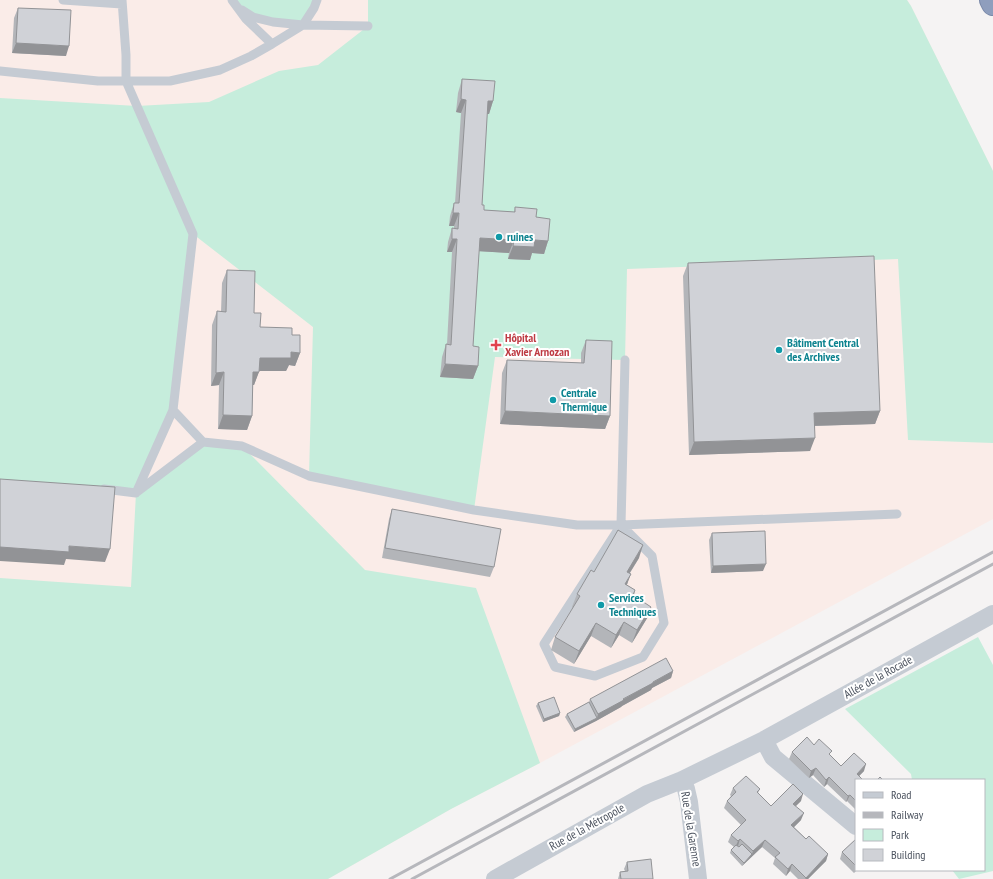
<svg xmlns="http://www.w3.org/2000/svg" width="993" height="879" viewBox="0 0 993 879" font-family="'PT Sans Narrow',sans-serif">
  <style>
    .medical { fill: #faece8 }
    .green { fill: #c6eddc }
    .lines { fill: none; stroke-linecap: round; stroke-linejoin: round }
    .highway-casing { stroke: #7a89a9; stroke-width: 24 }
    .lane { stroke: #c5cbd3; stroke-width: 9 }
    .street { stroke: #c5cbd3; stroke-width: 18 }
    .highway { stroke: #8f9ebd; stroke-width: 22 }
    .rail { stroke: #b6b7bc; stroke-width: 3 }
    .wall { fill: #b3b5b9 }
    .shaded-wall { fill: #929396 }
    .building { fill: #d0d2d7; stroke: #929396 }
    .culture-dot { fill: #0f9aa8; stroke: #fff; stroke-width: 1.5 }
    .health-dot { fill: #e0444e; stroke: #fff; stroke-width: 1.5 }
    .labels { text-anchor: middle; stroke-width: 4; stroke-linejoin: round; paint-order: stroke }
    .culture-label { font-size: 12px; font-weight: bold; fill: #0d838f; stroke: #fff; text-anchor: start }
    .health-label { font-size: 12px; font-weight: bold; fill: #be3a42; stroke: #fff; text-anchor: start }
    .street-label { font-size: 12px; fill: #4c535f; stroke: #fff }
  </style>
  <rect width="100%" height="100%" fill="#f5f3f3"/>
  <path class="medical" d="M0,0h907l4,6 82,165v348l-453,244 -89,46 -123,70h-328z"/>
  <path class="green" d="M232,0h83l-12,25 -50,-8z
    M368,0h539l4,6 82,165v272l-85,-3 -10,-181 -271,10 -2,91 -130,-3 -21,153 -165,-34 4,-149 -120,-93 -20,176 -36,82 66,-50 39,4 123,124 111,18 64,175 -89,46 -123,70h-328v-301l131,9 5,-94 -136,-14v-381l137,8 72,-4 70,-31 39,-6 50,-39z
    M978,637l15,28v206l-34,8 -7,-9h32v-90h-72l-1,-6 -66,-65z"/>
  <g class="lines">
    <g class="highway-casing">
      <path id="highway" d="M991,0l2,4"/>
    </g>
    <path class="lane" d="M63,0l59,4
      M242,10l11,7 20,5 30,3 65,1
      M272,44l31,-19 11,-17 3,-8
      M0,71l98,10h72l50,-11 31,-14 21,-12 -26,-25 -14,-19
      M173,410l30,32 39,4 67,30 165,34 103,15h44l276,-11
      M104,489l32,4 37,-83 20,-176 -67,-153v-26l-4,-55
      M137,492l66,-50
      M621,525l31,31 12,67 -21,34 -48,19 -40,-9 -11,-23 77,-119 4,-165"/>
    <path class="street" d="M764,740l9,17 83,69
      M682,780l4,9 3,13 9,77
      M495,879l152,-85 35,-14 82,-40 229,-126"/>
    <use href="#highway" class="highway"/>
    <path class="rail" d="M390,879l603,-327
      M412,879l581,-315"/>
  </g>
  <path class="wall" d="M18,8l48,48 -54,-3 2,-35z
    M462,79l31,22 -4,13h-2l-5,91 2,5 30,2 1,-5 21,10 12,24 -4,13 -12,-1 -2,7 -22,-1 1,-6 -30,-2 -6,95 5,20 -5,13 -33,-2 2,-20 4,-13h1l5,-92h-5l1,-10 4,-14h2v-2h-5l1,-10 4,-13h1l6,-90 -5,-1 2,-19z
    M688,263l192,148 -5,13 -60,2 -5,25 -121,4 -6,-179z
    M227,270l27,43 6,14 32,8 8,18 -5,13 -6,-1 -3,6h-27l-5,14h-1l-1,31 -5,14 -29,-1 1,-44 -8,1 1,-61 5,-14 4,1 1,-29z
    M586,340l24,76 -5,13 -105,-5 2,-51 5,-13 74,3v-10z
    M392,509l102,58 -4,10 -108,-19 7,-39z
    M712,533l51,38 -52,2 -2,-33z
    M639,558l-9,15 -3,12 8,5 -1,6 16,15 -1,4 -3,5 -14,23 -13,-8 -8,13 -20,-12 -17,28 -23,-14 4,-13 18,-29 -1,-1 5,-13 17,-22z
    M673,671l-2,7 -19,10 -1,2 -29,16 -1,1 -25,14 -22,11 -9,-15 2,-3 22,-12 1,-3z
    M538,703l22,10 -1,3 -16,6 -7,-16z
    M814,745l16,10 11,11 23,5 -5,5 -3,4v30l-9,-9 -1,1 -19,-18 -3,3 -11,-12 -4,3 -20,-19 3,-7z
    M733,788l27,1 -2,4 13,13 30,-5 -6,5 6,14 -7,7 12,12 22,15 -2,7 -18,18h-10l-8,-8 -4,5 -13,-12 2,-6 -13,-11 -20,19 -12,-13 1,-3 3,-3 -6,-5 3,-7 10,-10 -17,-17 3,-7 4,-5 -1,-1z
    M856,839v31h1l-3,3 -14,-14 2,-7z
    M627,862l26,17h-35l2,-7 5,-1 -1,-2z"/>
  <path class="shaded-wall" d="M16,43l53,3 -3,10 -54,-3z
    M461,99l5,1 -5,13 -5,-1z
    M488,101h5l-4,13h-6z
    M453,213h6l-5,13h-5z
    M480,238l34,2 -5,13 -34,-2z
    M452,239h5l-5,13h-5z
    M535,240l13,1 -4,13 -12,-1 -2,7 -22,-1 5,-13z
    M291,352l9,1 -5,13 -6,-1 -3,6h-31l5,-13z
    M445,364l33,2 -5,13 -33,-2z
    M224,372l-5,13 -8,1 5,-13z
    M253,372h6l-5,13h-6z
    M505,411l105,5 -5,13 -105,-5z
    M880,411l-5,13 -66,2 5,-13z
    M223,415l29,1 -5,14 -29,-1z
    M815,438l-5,13 -121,4 5,-13z
    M643,545l-4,13 -17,27 5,-13z
    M69,546l41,3 -5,13 -39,-3 -2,6 -64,-4v-14z
    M766,564l-3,7 -52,2 2,-7z
    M631,574l-5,13 -1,-3z
    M651,607l-3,9 2,-5 -1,4 -17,28 5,-13z
    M624,622l-5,13 -8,13 5,-13z
    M596,623l-5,13 -17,28 5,-13z
    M673,671l-2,7 -19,10 -1,2 -29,16 -1,1 -25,14 -22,11 1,-3 22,-11 1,-4z
    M560,713l-1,3 -16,6 1,-3z
    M866,764l-2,7 -10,10 3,-7z
    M816,768l-3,7 -4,3 2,-7z
    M829,777l-2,7 -3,3 2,-7z
    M803,794l-2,7 -10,10 2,-7z
    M850,795l-3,6 -1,1 2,-6z
    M804,813l-3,7 -12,12 2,-7z
    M740,839l-2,7 -3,2 3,-7z
    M765,840l-3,7 -20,19 2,-3 8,-9 1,-3z
    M828,854l-2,7 -18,18h-3l1,-1z
    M792,864l-2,7 -4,5 2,-7z"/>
  <path class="building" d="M18,8l53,2 -2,36 -53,-3z
    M462,79l33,2 -2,20h-5l-6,104h2v5l31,2v-5l22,2 -1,8 14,2 -2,22 -13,-1 -1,7 -21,-1 1,-6 -34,-2 -7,108 6,1 -1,19 -33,-2 1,-20 5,1 6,-106h-5v-11l6,1 1,-16h-6l1,-10h5l7,-103 -5,-1z
    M874,256l6,155 -66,2 1,25 -121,4 -6,-179z
    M227,270l28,1 -1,42h7l-1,14 32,1v7h8v18l-9,-1v6h-31l-1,14h-6l-1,44 -29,-1 1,-43 -8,1 1,-62 9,1z
    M586,340l26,1 -2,75 -105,-5 2,-51 77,3z
    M0,479l115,8 -5,62 -41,-3v6l-69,-5z
    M392,509l109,20 -7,38 -109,-19z
    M618,530l25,15 -16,27 4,2 -6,10 10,6 -2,5 18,12 -14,23 -13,-8 -8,13 -20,-12 -17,28 -24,-14 25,-41 -3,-2 14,-24 3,2z
    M765,531l1,33 -53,2 -1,-33z
    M666,658l7,13 -20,11v1l-30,16 1,1 -26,14 -8,-15z
    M554,697l6,16 -16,6 -6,-16z
    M589,702l8,16 -22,11 -8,-15z
    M807,737l7,8 5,-6 13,12 -3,3 12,12 13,-13 12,11 -9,10 6,6h-7v21l-6,-6 -2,1 -19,-19 -3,3 -10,-12 -5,3 -19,-19z
    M746,776l14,13 -3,3 14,14 22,-22 10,10 -10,10 11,9 -13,12 15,14 3,-3 19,18 -22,24 -14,-14 -4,5 -13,-12 5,-4 -15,-13 -12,11 -13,-12 -2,2 -7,-6 15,-15 -19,-19 9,-9 -3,-4z
    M880,777l3,3h-6z
    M856,839v27l-14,-14z
    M742,844l10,10 -8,9 -13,-13 5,-5 3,2z
    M651,859l2,20h-32l-1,-7 8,-1 -1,-9z"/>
  <g class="culture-dot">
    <circle cx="499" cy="237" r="4"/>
    <circle cx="779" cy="350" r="4"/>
    <circle cx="553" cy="400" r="4"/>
    <circle cx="601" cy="605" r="4"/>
  </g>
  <path class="health-dot" d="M494 339h4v4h4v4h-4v4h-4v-4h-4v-4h4z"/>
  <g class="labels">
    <g class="culture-label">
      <text x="507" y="241">ruines</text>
      <text x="787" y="347">Bâtiment Central<tspan x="787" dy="14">des Archives</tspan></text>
      <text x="561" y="397">Centrale<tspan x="561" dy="14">Thermique</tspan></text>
      <text x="609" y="602">Services<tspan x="609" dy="14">Techniques</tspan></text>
    </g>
    <g class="health-label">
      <text x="505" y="342">Hôpital<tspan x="505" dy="14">Xavier Arnozan</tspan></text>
    </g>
    <g class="street-label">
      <text transform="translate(878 677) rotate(-29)" y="4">Allée de la Rocade</text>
      <text transform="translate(587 827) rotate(-29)" y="4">Rue de la Métropole</text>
      <text transform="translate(691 829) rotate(81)" y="4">Rue de la Garenne</text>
    </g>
  </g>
  <rect x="855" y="779" width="130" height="92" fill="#ffffff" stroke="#b7babf"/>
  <rect x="863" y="792" width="20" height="6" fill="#c5cbd3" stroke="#b7babf"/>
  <text x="891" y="799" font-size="12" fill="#4c535f">Road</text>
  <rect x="863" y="812" width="20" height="6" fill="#b6b7bc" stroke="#b7babf"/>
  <text x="891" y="819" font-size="12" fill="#4c535f">Railway</text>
  <rect x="863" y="829" width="20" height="12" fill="#c6eddc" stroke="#b7babf"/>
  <text x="891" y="839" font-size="12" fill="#4c535f">Park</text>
  <rect x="863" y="849" width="20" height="12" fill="#d0d2d7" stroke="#b7babf"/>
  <text x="891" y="859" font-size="12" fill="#4c535f">Building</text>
</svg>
